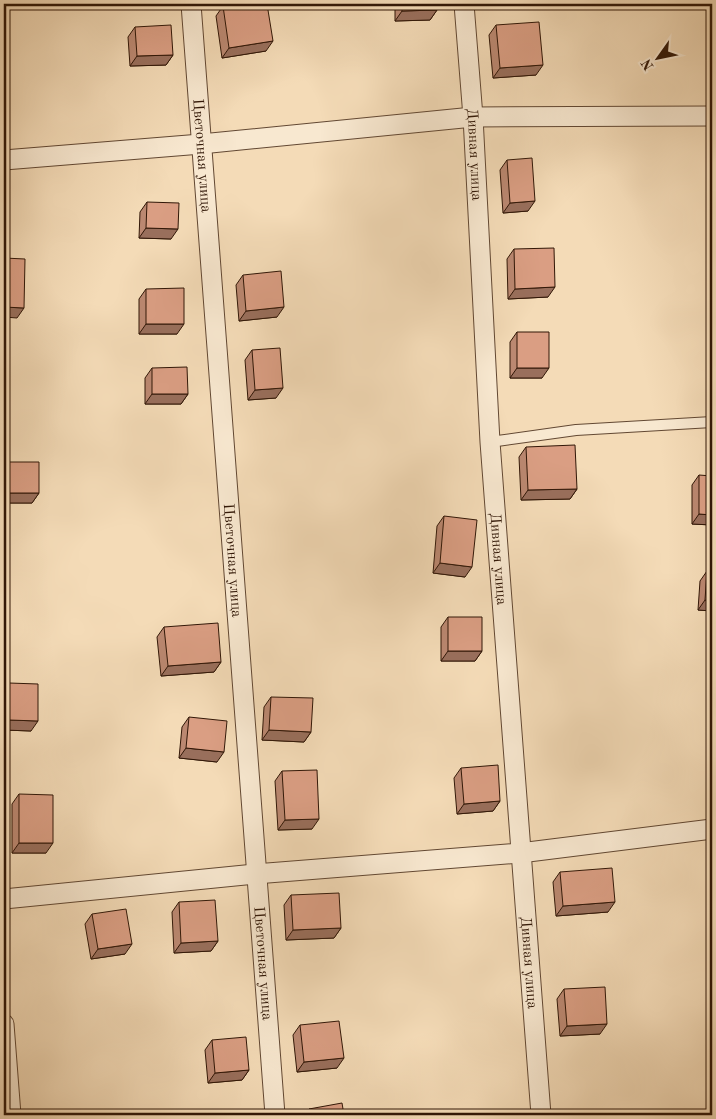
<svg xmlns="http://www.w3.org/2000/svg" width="716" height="1119" viewBox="0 0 716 1119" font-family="'Old Standard TT',serif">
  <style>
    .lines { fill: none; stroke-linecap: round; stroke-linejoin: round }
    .lane-casing { stroke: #624833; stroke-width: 12 }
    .street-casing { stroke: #624833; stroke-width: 21 }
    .lane { stroke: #f8e8d0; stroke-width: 10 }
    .street { stroke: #f8e8d0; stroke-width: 19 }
    .wall { fill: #bb8871; stroke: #311707 }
    .shaded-wall { fill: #996f5c; stroke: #311707 }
    .building { fill: #da9e83; stroke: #311707 }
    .labels { text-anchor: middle; stroke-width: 4; stroke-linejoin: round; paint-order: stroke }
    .street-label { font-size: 15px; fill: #311707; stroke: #f8e8d0 }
  </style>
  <rect width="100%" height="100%" fill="#f4dbb7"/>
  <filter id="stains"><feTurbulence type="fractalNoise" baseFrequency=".004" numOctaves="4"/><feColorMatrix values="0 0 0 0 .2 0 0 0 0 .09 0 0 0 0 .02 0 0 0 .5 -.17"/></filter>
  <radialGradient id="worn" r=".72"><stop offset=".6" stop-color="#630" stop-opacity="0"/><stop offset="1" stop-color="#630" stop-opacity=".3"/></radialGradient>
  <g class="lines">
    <g class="lane-casing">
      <path id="lane" d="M490,442l86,-12 136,-8"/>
    </g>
    <g class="street-casing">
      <g id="street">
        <path id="s1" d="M191,4l84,1111"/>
        <path id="s2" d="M464,4l9,113 17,325 51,673"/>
        <path d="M4,160l197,-16 272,-27 239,-1"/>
        <path d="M4,899l251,-25 265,-21 192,-24"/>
        <path d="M4,1024l7,91"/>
      </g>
    </g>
    <use href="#lane" class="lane"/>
    <use href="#street" class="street"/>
  </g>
  <path class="wall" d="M395,4h42v6l-7,10 -35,1z
    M223,6l43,45 -44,7 -6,-42z
    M496,25l40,50 -43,3 -4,-43z
    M135,27l38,28 -7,10 -36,1 -2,-29z
    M507,160l21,51 -25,2 -3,-43z
    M147,202l24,37 -32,-1 1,-26z
    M514,249l34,48 -40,2 -1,-40z
    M243,275l34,42 -38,4 -3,-36z
    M146,289l31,45h-38v-35z
    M517,332l25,46h-32v-36z
    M252,350l24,48 -28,2 -3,-40z
    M152,368l36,26 -7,10h-36v-26z
    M526,447l51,42 -7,10 -49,1 -2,-43z
    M8,462l31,31 -7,10h-28v-36z
    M699,475l13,50 -20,-1v-39z
    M444,516l21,61 -32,-4 4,-47z
    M707,571l5,40 -14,-1 2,-29z
    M448,617l34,34 -7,10h-34v-34z
    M164,627l57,35 -7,10 -53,4 -4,-39z
    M9,683l22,48 -27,-1v-39z
    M271,697l40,35 -7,10 -42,-2 2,-33z
    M189,717l28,45 -38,-4 3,-31z
    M461,768l39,33 -7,10 -36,3 -3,-36z
    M282,771l30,58 -34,1 -3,-49z
    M19,794l27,59h-34v-49z
    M560,872l48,40 -52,4 -3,-34z
    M291,895l50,33 -7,10 -48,2 -2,-35z
    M179,902l39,39 -7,10 -37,2 -2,-41z
    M92,914l33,40 -34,5 -6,-35z
    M564,989l36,45 -40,2 -3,-37z
    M300,1025l37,43 -40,4 -4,-37z
    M212,1040l37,30 -7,10 -34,3 -3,-33z
    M309,1109l35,6h-39z"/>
  <path class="shaded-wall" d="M437,10l-7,10 -35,1 7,-10z
    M273,41l-7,10 -44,7 7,-10z
    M173,55l-7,10 -36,1 7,-10z
    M543,65l-7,10 -43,3 7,-10z
    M535,201l-7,10 -25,2 7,-10z
    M146,228l32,1 -7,10 -32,-1z
    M555,287l-7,10 -40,2 7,-10z
    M4,307l20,1 -7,10 -13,-1z
    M284,307l-7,10 -38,4 7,-10z
    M146,324h38l-7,10h-38z
    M517,368h32l-7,10h-32z
    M283,388l-7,10 -28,2 7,-10z
    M152,394h36l-7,10h-36z
    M577,489l-7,10 -49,1 7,-10z
    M8,493h31l-7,10h-28v-4z
    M699,514l13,1v10l-20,-1z
    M440,563l32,4 -7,10 -32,-4z
    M705,600l7,1v10l-14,-1z
    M448,651h34l-7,10h-34z
    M221,662l-7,10 -53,4 7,-10z
    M9,720l29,1 -7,10 -27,-1v-3z
    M269,730l42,2 -7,10 -42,-2z
    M186,748l38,4 -7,10 -38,-4z
    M500,801l-7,10 -36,3 7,-10z
    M319,819l-7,10 -34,1 7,-10z
    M19,843h34l-7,10h-34z
    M615,902l-7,10 -52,4 7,-10z
    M341,928l-7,10 -48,2 7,-10z
    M218,941l-7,10 -37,2 7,-10z
    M132,944l-7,10 -34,5 7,-10z
    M607,1024l-7,10 -40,2 7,-10z
    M344,1058l-7,10 -40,4 7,-10z
    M249,1070l-7,10 -34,3 7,-10z"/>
  <path class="building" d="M236,4h31l6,37 -44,7 -6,-42z
    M402,4h35v6l-35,1z
    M539,22l4,43 -43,3 -4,-43z
    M4,23l2,50h-2z
    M171,25l2,30 -36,1 -2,-29z
    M532,158l3,43 -25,2 -3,-43z
    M147,202l32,1 -1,26 -32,-1z
    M554,248l1,39 -40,2 -1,-40z
    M4,258l21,1 -1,49 -20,-1z
    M281,271l3,36 -38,4 -3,-36z
    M184,288v36h-38v-35z
    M517,332h32v36h-32z
    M280,348l3,40 -28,2 -3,-40z
    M187,367l1,27h-36v-26z
    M575,445l2,44 -49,1 -2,-43z
    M8,462h31v31h-31z
    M699,475l13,1v39l-13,-1z
    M444,516l33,4 -5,47 -32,-4z
    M707,571h5v30l-7,-1z
    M448,617h34v34h-34z
    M218,623l3,39 -53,4 -4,-39z
    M9,683l29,1v37l-29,-1z
    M271,697l42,1 -2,34 -42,-2z
    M189,717l38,4 -3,31 -38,-4z
    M498,765l2,36 -36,3 -3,-36z
    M317,770l2,49 -34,1 -3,-49z
    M19,794l34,1v48h-34z
    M612,868l3,34 -52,4 -3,-34z
    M339,893l2,35 -48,2 -2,-35z
    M215,900l3,41 -37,2 -2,-41z
    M126,909l6,35 -34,5 -6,-35z
    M605,987l2,37 -40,2 -3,-37z
    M339,1021l5,37 -40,4 -4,-37z
    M246,1037l3,33 -34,3 -3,-33z
    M342,1103l2,12h-34l-1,-6z"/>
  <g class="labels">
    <g class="street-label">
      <text dy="5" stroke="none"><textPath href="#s2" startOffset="151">Дивная улица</textPath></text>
      <text dy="5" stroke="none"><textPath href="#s1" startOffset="152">Цветочная улица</textPath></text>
      <text dy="5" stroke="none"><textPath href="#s1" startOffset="558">Цветочная улица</textPath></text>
      <text dy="5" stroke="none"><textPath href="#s2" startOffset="556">Дивная улица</textPath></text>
      <text dy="5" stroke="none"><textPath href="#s1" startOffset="962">Цветочная улица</textPath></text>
      <text dy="5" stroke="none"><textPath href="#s2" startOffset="961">Дивная улица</textPath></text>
    </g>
  </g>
  <rect width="716" height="1119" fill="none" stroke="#f4dbb7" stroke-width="20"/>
  <rect x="5" y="5" width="706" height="1109" fill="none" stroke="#311707" stroke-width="2.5"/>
  <rect x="10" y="10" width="696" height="1099" fill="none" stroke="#311707"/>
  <g transform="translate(658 58) rotate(237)" stroke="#f8e8d0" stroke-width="4" paint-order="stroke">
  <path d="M0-4L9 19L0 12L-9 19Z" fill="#311707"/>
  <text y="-8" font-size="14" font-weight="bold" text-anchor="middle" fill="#311707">N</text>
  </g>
  <rect width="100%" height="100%" filter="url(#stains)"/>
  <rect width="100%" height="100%" fill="url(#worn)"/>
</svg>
